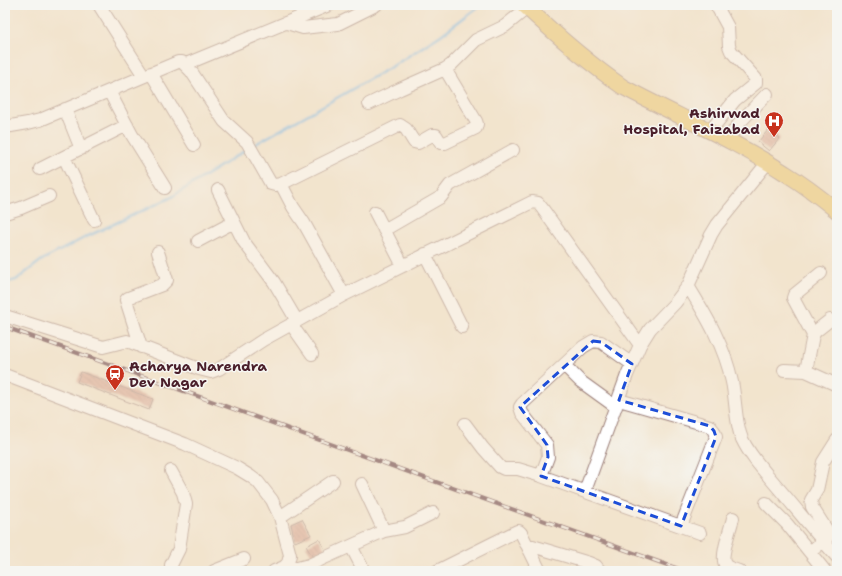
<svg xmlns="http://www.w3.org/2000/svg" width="842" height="576" viewBox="0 0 842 576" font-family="'Shantell Sans',sans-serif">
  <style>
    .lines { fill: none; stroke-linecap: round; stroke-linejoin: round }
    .stream { stroke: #73b7e9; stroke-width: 2.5 }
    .building { fill: url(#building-back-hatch) }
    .minor-casing { stroke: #9e827c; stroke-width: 14 }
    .major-casing { stroke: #9e827c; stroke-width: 17 }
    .minor { stroke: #fff; stroke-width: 12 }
    .major { stroke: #ebc669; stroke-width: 15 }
    .rail-casing { stroke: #4a1f2b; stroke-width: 4 }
    .rail { stroke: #f6f6f2; stroke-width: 2.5; stroke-dasharray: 8; stroke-linecap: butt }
    .marked { fill: none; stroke: #1d4ed8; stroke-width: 3; stroke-dasharray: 8 5; stroke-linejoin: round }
    .labels { text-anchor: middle; stroke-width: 3; stroke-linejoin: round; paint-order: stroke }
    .poi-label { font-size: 14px; font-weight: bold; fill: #4a1f2b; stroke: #f6f6f2; text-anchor: end }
  </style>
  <defs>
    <pattern id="building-back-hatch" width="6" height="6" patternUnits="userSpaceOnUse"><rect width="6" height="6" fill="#d8a190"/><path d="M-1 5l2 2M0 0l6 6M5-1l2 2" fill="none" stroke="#b18376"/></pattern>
  </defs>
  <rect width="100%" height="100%" fill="#f6f6f2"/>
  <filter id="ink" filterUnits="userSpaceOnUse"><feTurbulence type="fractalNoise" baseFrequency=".025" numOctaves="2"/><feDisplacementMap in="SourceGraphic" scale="8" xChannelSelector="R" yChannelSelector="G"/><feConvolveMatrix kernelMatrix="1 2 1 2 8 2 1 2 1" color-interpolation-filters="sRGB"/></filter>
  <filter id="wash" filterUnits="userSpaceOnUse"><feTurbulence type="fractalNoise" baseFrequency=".012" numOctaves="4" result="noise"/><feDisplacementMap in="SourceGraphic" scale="16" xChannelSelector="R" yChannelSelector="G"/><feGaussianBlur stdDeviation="0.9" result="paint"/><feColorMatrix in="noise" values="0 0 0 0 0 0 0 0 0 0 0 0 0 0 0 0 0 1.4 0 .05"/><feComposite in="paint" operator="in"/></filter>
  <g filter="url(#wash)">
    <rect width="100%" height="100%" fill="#f2e4cd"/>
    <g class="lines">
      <path class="stream" d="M252,146l141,-80 48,-31 37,-28
        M5,283l11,-3 26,-20 44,-23 84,-39 76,-48"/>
    </g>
    <g id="blocks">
      <path class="building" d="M769,129l11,9 -11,13 -11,-9z
        M81,372l72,27 -4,11 -72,-28z
        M302,519l9,16 -16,7 -4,-18z
        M319,539l7,12 -12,8 -8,-13z"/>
    </g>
  </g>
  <g filter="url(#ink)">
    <use href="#blocks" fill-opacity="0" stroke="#9e827c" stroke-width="1"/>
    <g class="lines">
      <g class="minor-casing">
        <path id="minor" d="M99,5l45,71
          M287,23l16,5 35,-4 38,-19
          M186,64l143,-59
          M151,73l43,72
          M109,91l23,44 33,53
          M369,104l31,-15 45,-20 6,-4 25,-25 29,-14 22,-18
          M65,109l16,40
          M5,127l23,-4 12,-3 138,-58h4l9,9 33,50 23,21 24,42 4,1 6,-1 119,-59 6,4 8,13 4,1 14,-8h4l5,8h4l31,-15 1,-4 -1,-3 -31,-52
          M710,131l25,-31 21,-17v-4l-25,-28 -2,-5 -1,-19 -12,-22
          M727,140l14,-19 26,-27
          M64,157l30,63
          M40,169l87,-44
          M281,184l12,23 11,16 40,72
          M218,190l26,52 30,40 23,39
          M375,212l28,54
          M5,213l16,-5 28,-12
          M384,230l57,-33 9,-12 63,-35
          M198,241l36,-19
          M425,254l37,73
          M688,286c19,31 37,61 44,96 4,18 3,41 10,57 9,19 25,35 38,51 19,22 37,45 57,67
          M5,316l98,31 24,-6 72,28 12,3 8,-3 44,-29 81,-45 188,-93 6,1 4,5 98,137
          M291,324l21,30
          M813,335l-20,-37 1,-3 27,-22
          M141,347l-15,-47 2,-2 34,-13 5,-5 -9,-28
          M564,365l16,16 36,26
          M784,370l22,1 31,14
          M806,371l7,-36 3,-4 14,-11
          M5,375l180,69 52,24 13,8 8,6 14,18 8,17 10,38 -2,8 -4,4
          M619,400l91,26 4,5 2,6 -35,89
          M465,424l18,24 17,19 4,2h14l23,7 159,57
          M171,471l12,22 3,11 -7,45 -8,16v6
          M541,476l7,-19 -1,-12 -25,-32 -2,-6 2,-3 61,-57 10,-6 8,1 31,22
          M362,484l22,47
          M585,491l42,-116 13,-30 10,-16 25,-26 13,-17 23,-51 6,-10 51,-63
          M766,503l21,21 38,47
          M280,517l53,-36
          M733,518c-2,9 -13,39 -8,46 2,4 9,5 14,7
          M526,544l63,19 7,3 4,5
          M351,546l13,25
          M810,552l17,-14 1,-3v-3l-16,-25 -1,-7 6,-10 6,-28 14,-22
          M214,571l30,-12
          M274,571l10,-4 13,1 12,-3 66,-30 9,-4 21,-4 28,-14
          M437,571l80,-40h2l2,2 19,38"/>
      </g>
      <g class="major-casing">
        <path id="major" d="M524,5c31,29 64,58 99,82 54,29 111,53 162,86 18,11 35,24 52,38"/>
      </g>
      <use href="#minor" class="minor"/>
      <use href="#major" class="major"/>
      <g class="rail-casing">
        <path id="rail" d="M5,327l679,244"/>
      </g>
      <use href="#rail" class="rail"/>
    </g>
  </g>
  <path d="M0 0H842V576H0ZM593,341l8,1 31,22 -13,36 91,26 4,5 2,6 -35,89 -140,-50 7,-19 -1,-12 -27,-38z" fill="#f2e4cd" fill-opacity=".55" fill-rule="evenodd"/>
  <path class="marked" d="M593,341l8,1 31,22 -13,36 91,26 4,5 2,6 -35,89 -140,-50 7,-19 -1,-12 -27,-38z"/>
  <defs>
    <g id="hospital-pin" transform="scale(1)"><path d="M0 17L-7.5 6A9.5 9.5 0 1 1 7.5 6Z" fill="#c8321e" stroke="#f6f6f2"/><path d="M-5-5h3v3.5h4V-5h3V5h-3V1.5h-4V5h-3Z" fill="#fff"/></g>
    <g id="station-pin" transform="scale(1)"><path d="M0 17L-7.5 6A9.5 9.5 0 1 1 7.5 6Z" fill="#c8321e" stroke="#f6f6f2"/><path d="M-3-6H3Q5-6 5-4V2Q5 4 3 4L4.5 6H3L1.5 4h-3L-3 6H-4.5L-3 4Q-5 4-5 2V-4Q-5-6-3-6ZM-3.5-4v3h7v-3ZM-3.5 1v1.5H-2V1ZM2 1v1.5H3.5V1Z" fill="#fff"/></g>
  </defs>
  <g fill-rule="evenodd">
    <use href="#hospital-pin" x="774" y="121"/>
    <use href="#station-pin" x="115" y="374"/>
  </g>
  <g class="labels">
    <g class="poi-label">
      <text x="760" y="118">Ashirwad<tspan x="760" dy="16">Hospital, Faizabad</tspan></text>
      <text x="129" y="371" text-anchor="start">Acharya Narendra<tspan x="129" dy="16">Dev Nagar</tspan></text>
    </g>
  </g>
  <rect width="842" height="576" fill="none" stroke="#f6f6f2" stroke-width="20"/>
</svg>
